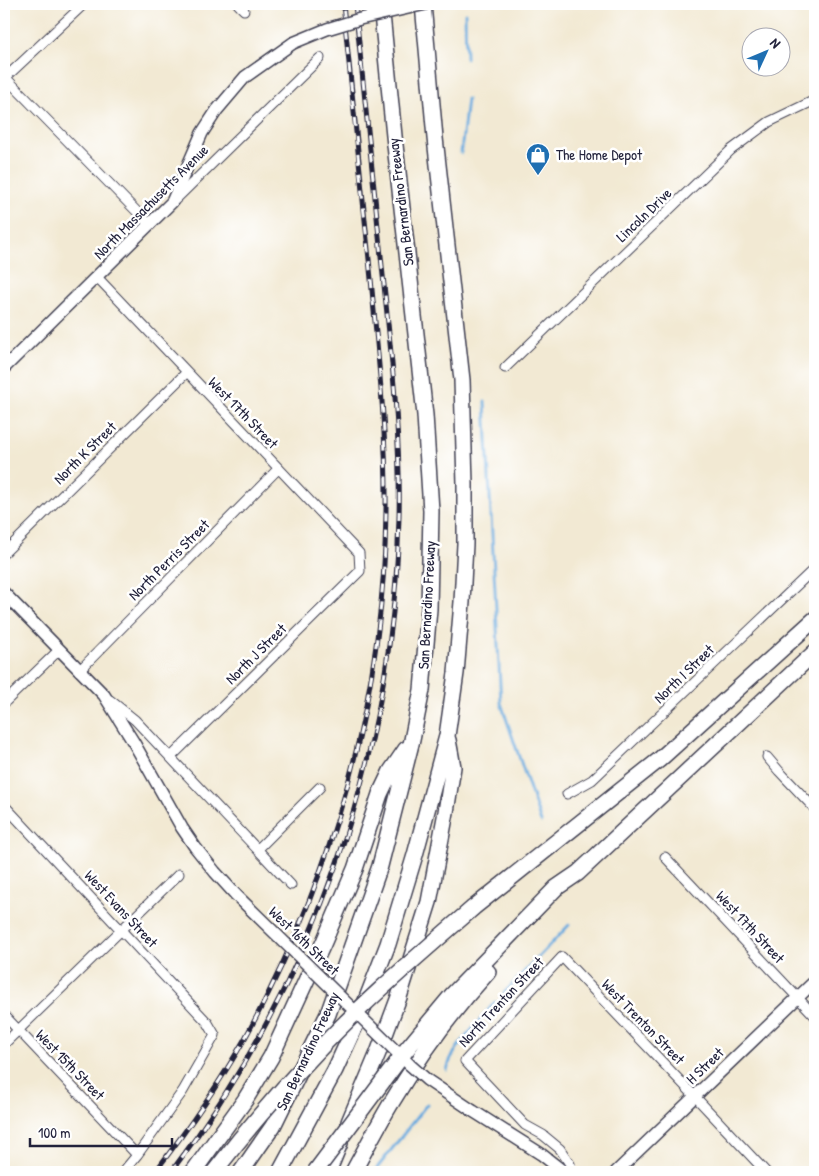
<svg xmlns="http://www.w3.org/2000/svg" width="819" height="1176" viewBox="0 0 819 1176" font-family="'Patrick Hand',sans-serif">
  <style>
    .lines { fill: none; stroke-linecap: round; stroke-linejoin: round }
    .stream { stroke: #6aabde; stroke-width: 3 }
    .street-casing { stroke: #414052; stroke-width: 11 }
    .secondary-casing { stroke: #414052; stroke-width: 14 }
    .highway-casing { stroke: #414052; stroke-width: 18 }
    .street { stroke: #fff; stroke-width: 9 }
    .secondary { stroke: #fff; stroke-width: 11 }
    .highway { stroke: #fff; stroke-width: 15 }
    .rail-casing { stroke: #22223b; stroke-width: 5 }
    .rail { stroke: #fff; stroke-width: 3; stroke-dasharray: 9; stroke-linecap: butt }
    .secondary-bridge-casing { stroke: #414052; stroke-width: 14; stroke-linecap: butt }
    .highway-bridge-casing { stroke: #414052; stroke-width: 18; stroke-linecap: butt }
    .secondary-bridge { stroke: #fff; stroke-width: 11 }
    .highway-bridge { stroke: #fff; stroke-width: 15 }
    .labels { text-anchor: middle; stroke-width: 5; stroke-linejoin: round; paint-order: stroke }
    .poi-label { font-size: 15px; fill: #22223b; stroke: #fff; text-anchor: start }
    .street-label { font-size: 15px; fill: #22223b; stroke: #fff }
  </style>
  <rect width="100%" height="100%" fill="#fff"/>
  <filter id="ink" filterUnits="userSpaceOnUse"><feTurbulence type="fractalNoise" baseFrequency=".02" numOctaves="2"/><feDisplacementMap in="SourceGraphic" scale="10" xChannelSelector="R" yChannelSelector="G"/><feConvolveMatrix kernelMatrix="1 2 1 2 8 2 1 2 1" color-interpolation-filters="sRGB"/></filter>
  <filter id="wash" filterUnits="userSpaceOnUse"><feTurbulence type="fractalNoise" baseFrequency=".0096" numOctaves="4" result="noise"/><feDisplacementMap in="SourceGraphic" scale="20" xChannelSelector="R" yChannelSelector="G"/><feGaussianBlur stdDeviation="1.12" result="paint"/><feColorMatrix in="noise" values="0 0 0 0 0 0 0 0 0 0 0 0 0 0 0 0 0 1.4 0 .05"/><feComposite in="paint" operator="in"/></filter>
  <g filter="url(#wash)">
    <rect width="100%" height="100%" fill="#f2e9d3"/>
    <g class="lines">
      <path class="stream" d="M465,13l1,45
        M461,153l6,-54
        M485,402l16,301 40,119
        M504,993l65,-68
        M447,1070l4,-12 9,-14 35,-42
        M374,1172l53,-68"/>
    </g>
  </g>
  <g filter="url(#ink)">
    <g class="lines">
      <g class="street-casing">
        <path id="street" d="M238,4l6,6
          M4,76l146,149
          M4,79l80,-75
          M175,200l145,-142
          M97,277l262,276 1,18 -189,186
          M505,368l226,-218 38,-28 46,-22
          M4,553l182,-180
          M79,671l199,-202
          M110,700l25,20 156,165
          M4,703l55,-53
          M767,757l12,14 36,38
          M567,794l25,-14 223,-212
          M4,805l204,218 7,12 -32,56 -46,64 -14,17
          M258,849l62,-62
          M665,857l150,159
          M4,1015l133,140
          M4,1044l175,-170
          M569,1172l2,-4 -1,-4 -10,-15 -17,-14 -18,-10 -60,-64 97,-104 124,130 80,85"/>
      </g>
      <g class="secondary-casing">
        <path id="secondary" d="M4,368l168,-166 30,-69 15,-23 28,-33 48,-34
          M4,593l100,102 30,48 48,85 13,19 20,25 21,23
          M473,1111l68,43 23,18
          M616,1172l199,-191"/>
      </g>
      <g class="highway-casing">
        <path id="highway" d="M473,908l186,-148 156,-141
          M407,1049l45,-54 104,-107 22,-15 237,-221
          M349,1122l29,-69 21,-56 30,-95 17,-90 7,-45 -5,-27
          M193,1172l52,-72 26,-43 52,-113 32,-75 25,-75 11,-23 15,-22
          M241,1172l32,-46 55,-112 52,-148 32,-126 10,-50 7,-81 2,-98 -6,-96 -31,-279 -13,-132
          M280,1172l55,-102 27,-59 26,-67 27,-89 32,-119 9,-63 6,-71 3,-58v-60l-3,-104 -27,-242 -12,-134
          M328,1172l12,-29
          M353,1172c12,-22 24,-45 37,-67 28,-47 61,-93 98,-133"/>
      </g>
      <use href="#street" class="street"/>
      <use href="#secondary" class="secondary"/>
      <use href="#highway" class="highway"/>
      <g class="rail-casing">
        <path id="rail" d="M155,1172c32,-42 63,-86 89,-132 89,-162 140,-343 142,-529 1,-77 -8,-155 -15,-232 -10,-92 -19,-184 -28,-275
          M171,1172c143,-189 223,-417 228,-655 2,-78 -7,-155 -15,-232 -10,-94 -19,-188 -29,-281"/>
      </g>
      <use href="#rail" class="rail"/>
      <g class="secondary-bridge-casing">
        <path id="secondary-bridge" d="M293,43l34,-14 33,-10 66,-15
          M236,895l174,170 17,15 46,31"/>
      </g>
      <g class="highway-bridge-casing">
        <path id="highway-bridge" d="M214,1172c31,-40 64,-79 99,-116 49,-53 105,-100 160,-148
          M315,1172l92,-123"/>
      </g>
      <use href="#secondary-bridge" class="secondary-bridge"/>
      <use href="#highway-bridge" class="highway-bridge"/>
    </g>
  </g>
  <defs>
    <g id="shop-pin" transform="scale(1.25)"><path d="M0 17L-7.5 6A9.5 9.5 0 1 1 7.5 6Z" fill="#1f6fb2" stroke="#fff"/><path d="M-5-2.5h2.3a2.7 3.5 0 0 1 5.4 0H5L5.5 6h-11ZM-1.5-2.5h3a1.5 2.3 0 0 0-3 0Z" fill="#fff"/></g>
  </defs>
  <g fill-rule="evenodd">
    <use href="#shop-pin" x="538" y="155"/>
  </g>
  <g class="labels">
    <g class="poi-label">
      <text x="556" y="160">The Home Depot</text>
    </g>
    <g class="street-label">
      <text transform="translate(151 202) rotate(-45)" y="5">North Massachusetts Avenue</text>
      <text transform="translate(401 202) rotate(-97)" y="5">San Bernardino Freeway</text>
      <text transform="translate(644 215) rotate(-44)" y="5">Lincoln Drive</text>
      <text transform="translate(243 413) rotate(46)" y="5">West 17th Street</text>
      <text transform="translate(85 453) rotate(-45)" y="5">North K Street</text>
      <text transform="translate(169 560) rotate(-45)" y="5">North Perris Street</text>
      <text transform="translate(427 605) rotate(-87)" y="5">San Bernardino Freeway</text>
      <text transform="translate(256 654) rotate(-45)" y="5">North J Street</text>
      <text transform="translate(684 674) rotate(-44)" y="5">North I Street</text>
      <text transform="translate(121 909) rotate(47)" y="5">West Evans Street</text>
      <text transform="translate(750 927) rotate(47)" y="5">West 17th Street</text>
      <text transform="translate(304 941) rotate(44)" y="5">West 16th Street</text>
      <text transform="translate(501 1002) rotate(-47)" y="5">North Trenton Street</text>
      <text transform="translate(643 1022) rotate(46)" y="5">West Trenton Street</text>
      <text transform="translate(308 1051) rotate(-65)" y="5">San Bernardino Freeway</text>
      <text transform="translate(70 1065) rotate(46)" y="5">West 15th Street</text>
      <text transform="translate(705 1066) rotate(-44)" y="5">H Street</text>
    </g>
  </g>
  <rect width="819" height="1176" fill="none" stroke="#fff" stroke-width="20"/>
  <g transform="translate(766 52) rotate(46)"><circle r="24" fill="#ffffff" stroke="#a7a7b1"/>
  <path d="M0-4L9 19L0 12L-9 19Z" fill="#1f6fb2"/>
  <text y="-8" font-size="14" font-weight="bold" text-anchor="middle" fill="#22223b">N</text>
  </g>
  <path d="M30 1138v8h142v-8" fill="none" stroke="#22223b" stroke-width="2.5"/>
  <text x="38" y="1138" font-size="15" fill="#22223b" stroke="#ffffff" stroke-width="4" paint-order="stroke">100 m</text>
</svg>
